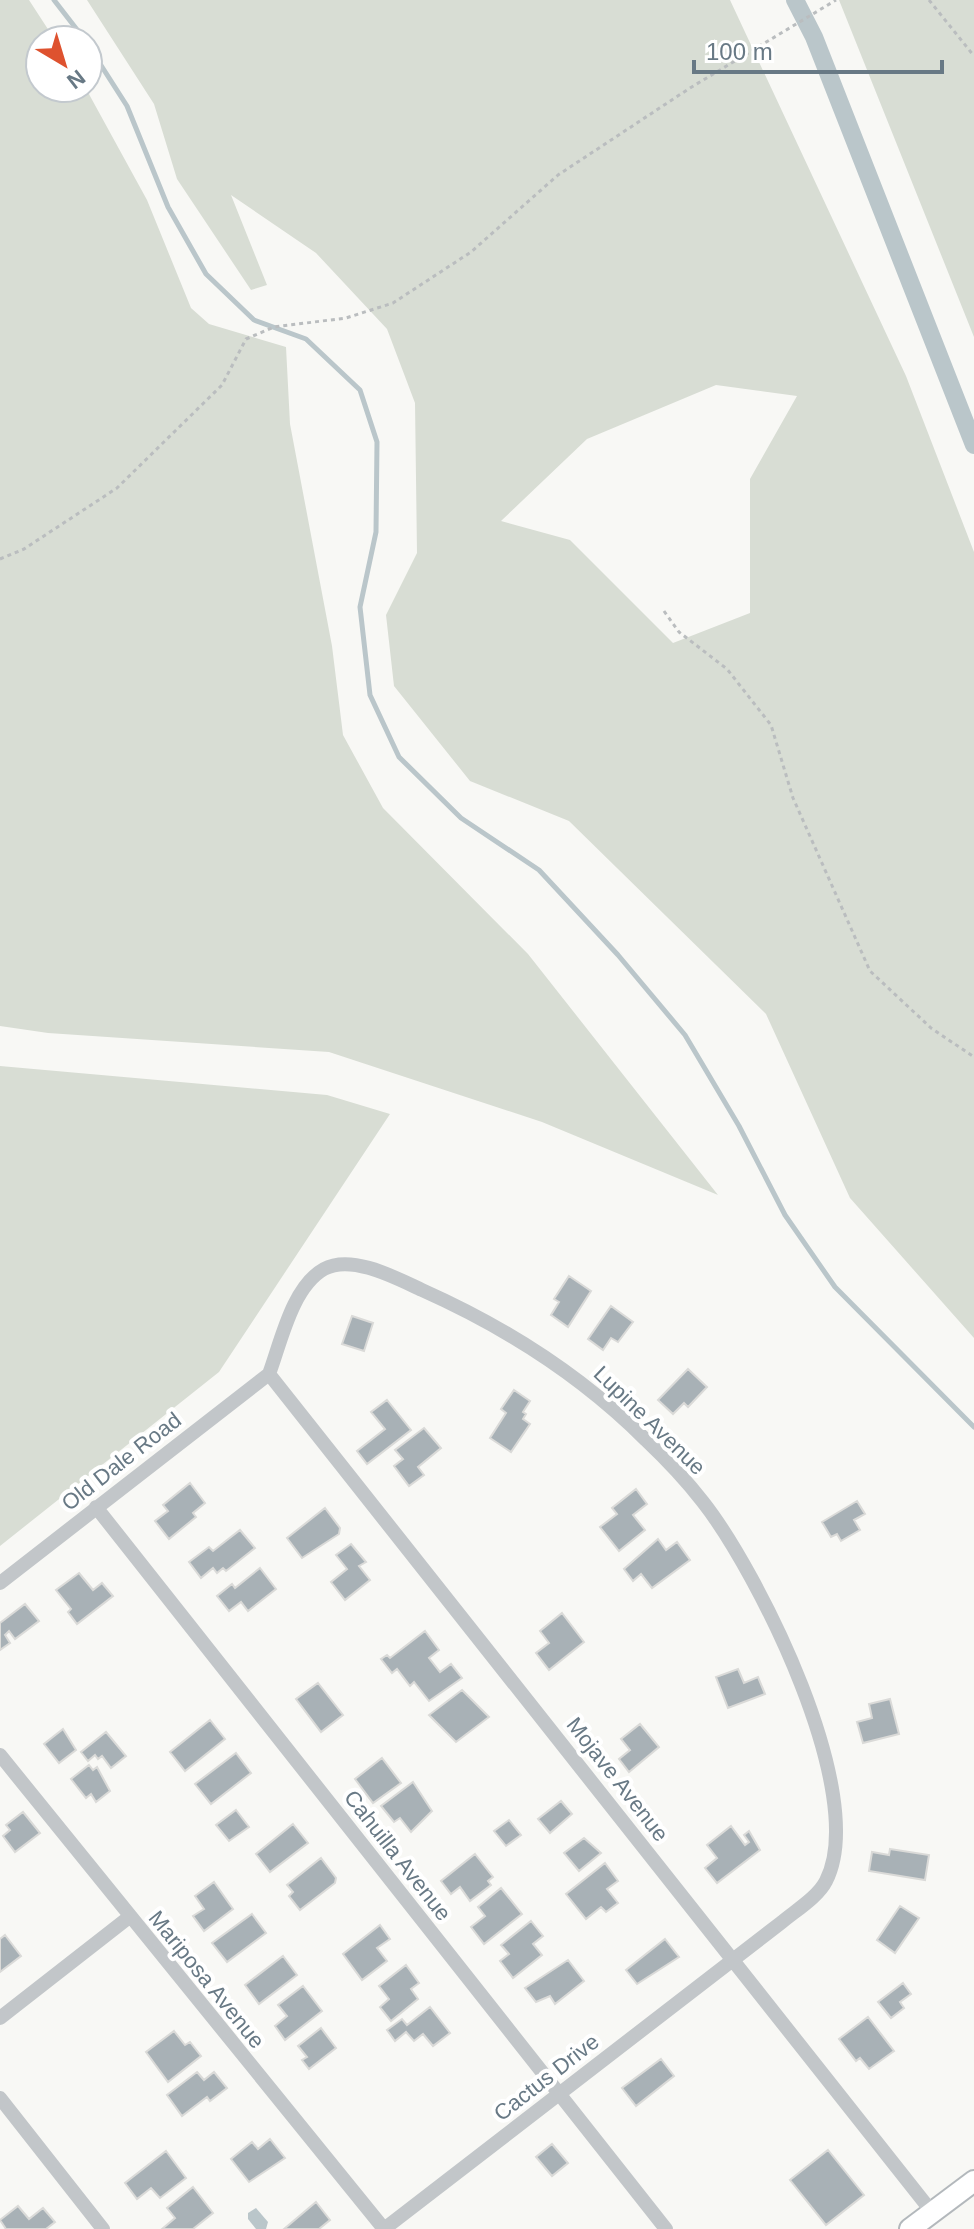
<svg xmlns="http://www.w3.org/2000/svg" width="974" height="2229" viewBox="0 0 974 2229" font-family="Arial,sans-serif">
  <style>
    .green { fill: #d8ddd4; fill-rule: evenodd }
    .water { fill: #bac6ca }
    .lines { fill: none; stroke-linecap: round; stroke-linejoin: round }
    .stream { stroke: #bac6ca; stroke-width: 5 }
    .canal { stroke: #bac6ca; stroke-width: 18 }
    .building { fill: #a8b1b6; stroke: #dadad8; stroke-width: 2 }
    .primary-casing { stroke: #b3b8bc; stroke-width: 24 }
    .path { stroke: #babdbf; stroke-width: 3; stroke-dasharray: 4 4; stroke-linecap: butt }
    .street { stroke: #c2c6c9; stroke-width: 14 }
    .primary { stroke: #fff; stroke-width: 20 }
    .labels { text-anchor: middle; stroke-width: 8; stroke-linejoin: round; paint-order: stroke }
    .street-label { font-size: 22px; fill: #687985; stroke: #fff }
  </style>
  <rect width="100%" height="100%" fill="#f8f8f5"/>
  <path class="green" d="M0,0h29l26,40h-15v48h46l4,8 57,104 44,108 18,16 77,23 4,77 42,222 11,89 40,73 145,146 190,241 -176,-73 -213,-70 -281,-19 -48,-7z
    M87,0h643l176,376 68,176v786l-124,-140 -84,-184 -197,-193 -99,-40 -76,-95 -8,-71 31,-62 -2,-150 -28,-74 -71,-76 -85,-58 36,90 -16,5 -74,-111 -23,-75zM716,385l81,11 -47,83v134l-77,30 -103,-103 -69,-19 86,-82z
    M839,0h135v337z
    M0,1066l327,29 63,19 -171,258 -219,174z"/>
  <path class="water" d="M256,2208l12,14 -2,7h-10l-8,-10v-6z"/>
  <g class="lines">
    <path class="stream" d="M54,0l31,40
      M88,45l39,61 41,101 38,67 48,46 52,19 54,51 17,52 -1,90 -16,75 10,88 29,62 62,61 78,52 79,85 67,80 54,91 46,89 50,72 139,140"/>
    <path class="canal" d="M795,0l19,37 160,408"/>
  </g>
  <path class="building" d="M569,1276l22,15 -23,36 -17,-12 8,-13 -5,-3z
    M611,1306l22,16 -15,20 -7,-4 -8,12 -15,-11z
    M352,1316l21,7 -9,28 -22,-7z
    M688,1369l19,18 -19,20 -4,-4 -11,11 -15,-14z
    M514,1390l16,11 -7,11 3,2 -3,5 7,5 -19,28 -21,-14 16,-25 -5,-4z
    M387,1400l24,30 -44,34 -10,-13 28,-22 -14,-17z
    M424,1428l17,20 -23,19 6,8 -15,11 -15,-20 9,-7 -8,-9z
    M190,1483l15,20 -12,10 3,4 -27,22 -14,-18 13,-10 -5,-6z
    M636,1489l11,15 -14,11 12,15 -26,21 -19,-24 17,-13 -5,-6z
    M857,1501l8,13 -11,6 6,10 -19,11 -4,-7 -6,3 -9,-15z
    M325,1508l15,20 -1,6 -37,24 -15,-20z
    M240,1530l15,18 -29,23 -3,-3 -6,5 -4,-5 -12,10 -12,-16 20,-15 4,4z
    M658,1539l8,11 11,-8 13,18 -38,28 -11,-14 -8,7 -9,-12z
    M351,1544l15,18 -7,4 11,14 -25,20 -14,-18 16,-13 -11,-14z
    M260,1568l16,21 -28,22 -7,-9 -12,9 -12,-15 15,-12 3,4z
    M79,1573l14,17 9,-7 11,13 -36,28 -9,-12 3,-3 -15,-19z
    M25,1604l14,17 -24,18 -6,-8 -4,4 5,8 -10,7v-27z
    M562,1613l22,29 -35,28 -13,-17 13,-10 -9,-12z
    M425,1631l14,19 -10,8 11,14 11,-8 11,14 -33,23 -15,-19 -4,4 -13,-17 -5,4 -11,-14 6,-4 3,3z
    M738,1669l6,14 14,-6 7,17 -37,14 -12,-31z
    M318,1683l25,32 -22,17 -25,-33z
    M462,1690l27,27 -33,25 -27,-27z
    M890,1699l9,35 -36,9 -6,-21 15,-4 -3,-14z
    M210,1720l15,19 -40,32 -15,-19z
    M640,1724l19,23 -30,25 -10,-13 11,-9 -9,-11z
    M63,1729l13,21 -17,13 -15,-19z
    M106,1732l20,24 -15,12 -9,-12 -4,3 -3,-4 -7,6 -7,-9z
    M236,1753l15,20 -40,31 -16,-20z
    M382,1758l19,25 -28,20 -18,-24z
    M89,1765l4,5 4,-3 13,24 -14,11 -5,-8 -5,4 -15,-19z
    M413,1782l19,29 -21,21 -11,-14 -6,4 -13,-16z
    M561,1801l11,13 -22,19 -12,-14z
    M236,1810l13,17 -20,14 -13,-16z
    M23,1812l17,21 -25,19 -12,-16 7,-6 -4,-5z
    M509,1820l12,15 -15,11 -12,-15z
    M293,1824l15,19 -38,29 -14,-18z
    M731,1826l14,19 4,-3 -5,-7 5,-4 11,19 -43,33 -12,-15 12,-10 -10,-13z
    M584,1838l17,15 -22,18 -15,-18z
    M890,1849l39,6 -4,25 -56,-9 3,-19 17,3z
    M475,1854l18,23 -5,4 3,4 -21,16 -10,-14 -9,7 -10,-13z
    M321,1858l15,20 -1,5 -35,27 -11,-14 4,-4 -6,-7z
    M605,1863l13,18 -11,8 11,14 -12,9 -5,-5 -15,12 -20,-25z
    M214,1882l19,27 -29,22 -11,-15 11,-7 -9,-13z
    M501,1888l21,26 -38,30 -13,-17 14,-11 -7,-9z
    M900,1906l19,12 -24,35 -18,-13z
    M252,1914l14,19 -39,29 -15,-19z
    M531,1921l12,15 -10,8 9,11 -29,23 -13,-17 9,-7 -8,-9z
    M380,1925l10,14 -13,9 10,13 -25,19 -19,-26z
    M5,1935l16,21 -21,16v-33z
    M665,1939l14,18 -42,27 -11,-14z
    M283,1956l14,19 -38,29 -14,-19z
    M568,1960l16,21 -29,23 -5,-8 -14,6 -11,-14z
    M406,1965l13,18 -8,6 7,10 -27,22 -11,-14 9,-8 -10,-13z
    M903,1983l8,11 -11,8 4,6 -13,10 -13,-16z
    M303,1986l19,25 -37,29 -10,-14 12,-10 -9,-11z
    M430,2007l20,26 -17,13 -10,-12 -9,7 -8,-9 -11,9 -8,-11 15,-11 5,6z
    M868,2017l26,34 -25,18 -9,-11 -4,3 -17,-22z
    M321,2028l15,20 -27,21 -7,-9 5,-3 -9,-11z
    M174,2031l11,14 5,-3 11,14 -33,26 -22,-30z
    M661,2059l13,17 -38,30 -14,-18z
    M197,2072l7,8 10,-8 13,16 -17,13 -3,-4 -25,19 -15,-21z
    M270,2139l15,19 -36,24 -18,-23 21,-17 6,7z
    M552,2144l16,19 -16,13 -16,-19z
    M828,2150l36,45 -38,30 -36,-45z
    M166,2151l20,27 -26,20 -9,-10 -14,11 -12,-16z
    M193,2187l20,26 -20,16h-31l13,-11 -8,-10z
    M316,2202l14,18 -11,9h-35z
    M18,2206l11,13 14,-11 12,14 -9,7h-40l-6,-9z"/>
  <g class="lines">
    <g class="primary-casing">
      <path id="primary" d="M910,2229l64,-48"/>
    </g>
    <path class="path" d="M929,0l45,56
      M0,559l24,-10 93,-61 105,-103 24,-46 28,-12 72,-9 47,-15 78,-51 87,-77 132,-87 146,-88
      M664,611l15,21 48,37 44,56 22,73 77,173 61,57 43,29"/>
    <path class="street" d="M269,1374c12,-32 23,-87 55,-105 28,-15 72,9 98,21 83,37 159,85 224,150 20,19 40,40 57,62 55,70 167,293 123,379 -8,16 -31,30 -44,41l-398,307
      M269,1374l663,838
      M96,1507l570,722
      M0,1583l269,-209
      M0,1755l384,474
      M0,2018l128,-100
      M0,2098l103,131"/>
    <use href="#primary" class="primary"/>
  </g>
  <g class="labels">
    <g class="street-label">
      <text transform="translate(650 1420) rotate(44)" y="8">Lupine Avenue</text>
      <text transform="translate(121 1461) rotate(-38)" y="8">Old Dale Road</text>
      <text transform="translate(618 1779) rotate(52)" y="8">Mojave Avenue</text>
      <text transform="translate(398 1855) rotate(52)" y="8">Cahuilla Avenue</text>
      <text transform="translate(207 1979) rotate(51)" y="8">Mariposa Avenue</text>
      <text transform="translate(546 2077) rotate(-38)" y="8">Cactus Drive</text>
    </g>
  </g>
  <g transform="translate(64 64) rotate(142)"><circle r="38" fill="#ffffff" stroke="#c3c9ce" stroke-width="2"/>
  <path d="M0-6L14 30L0 20L-14 30Z" fill="#de522f"/>
  <text y="-12" font-size="22" font-weight="bold" text-anchor="middle" fill="#687985">N</text>
  </g>
  <path d="M694 60v12h248v-12" fill="none" stroke="#687985" stroke-width="4"/>
  <text x="706" y="60" font-size="24" fill="#687985" stroke="#ffffff" stroke-width="6" paint-order="stroke">100 m</text>
</svg>
